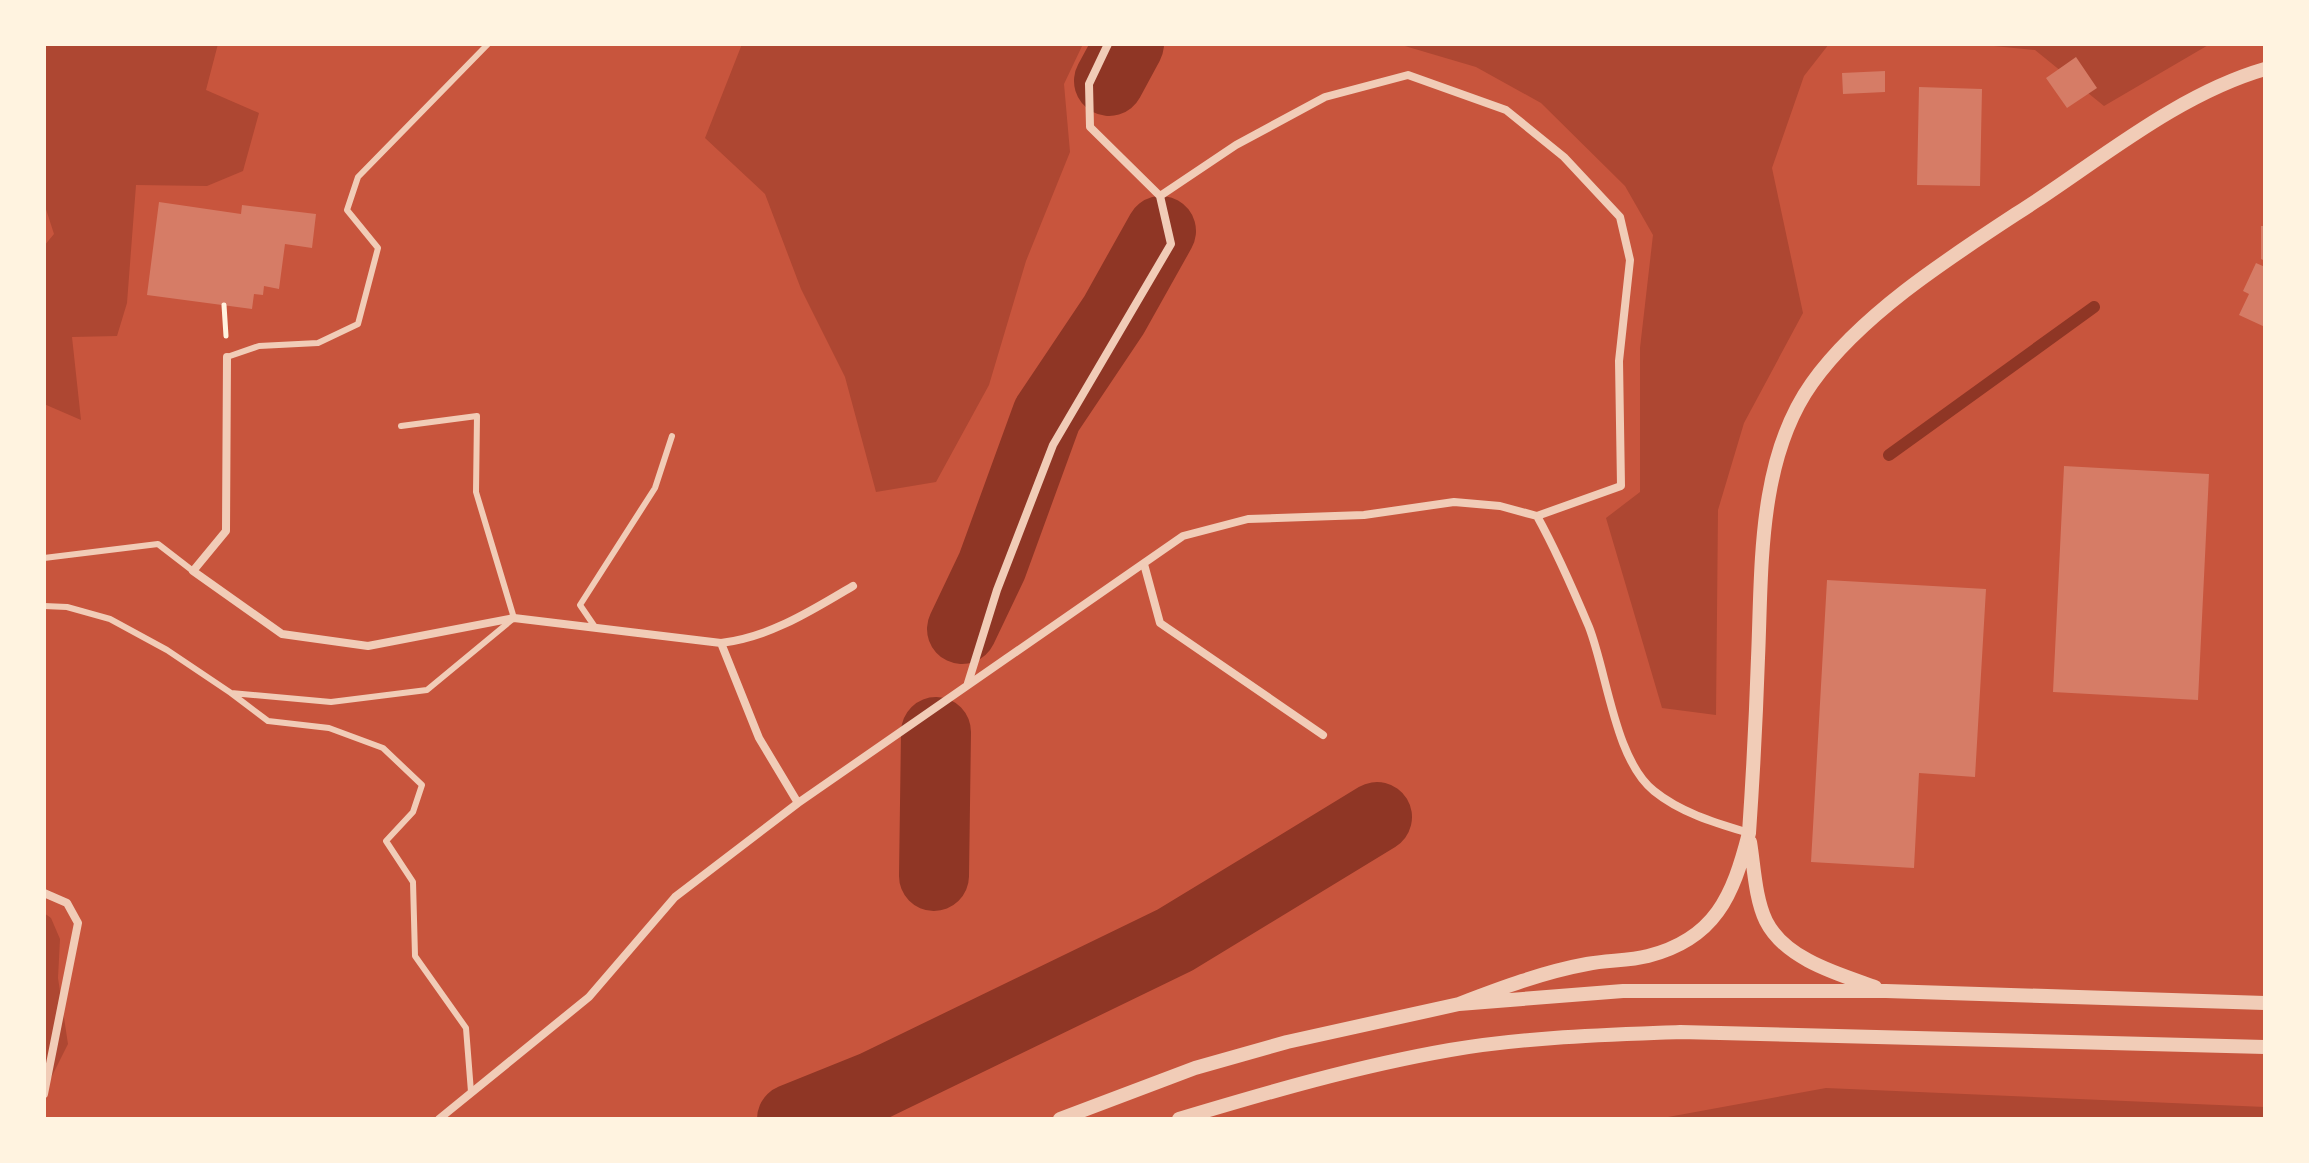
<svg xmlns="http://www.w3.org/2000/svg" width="2309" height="1163" viewBox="0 0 2309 1163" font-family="Barlow,sans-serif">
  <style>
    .green { fill: #ae4732 }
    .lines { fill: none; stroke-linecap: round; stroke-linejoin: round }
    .stream { stroke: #8f3625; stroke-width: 12 }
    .river { stroke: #8f3625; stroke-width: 70 }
    .building { fill: #d67c66 }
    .path { stroke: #fff3e0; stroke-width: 5 }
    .service { stroke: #f1ccb7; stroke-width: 6 }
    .minor { stroke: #f1ccb7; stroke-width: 8 }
    .tertiary { stroke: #f1ccb7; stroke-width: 14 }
  </style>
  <rect width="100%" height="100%" fill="#c8553d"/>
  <path class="green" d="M44,44h174l-12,46 53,23 -16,58 -36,15 -71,-1 -9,118 -10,33 -45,1 9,83 -37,-16v-158l10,-12 -10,-31z
    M742,44h341l-19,40 6,68 -44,109 -37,124 -53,97 -60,10 -31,-115 -44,-88 -36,-95 -60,-56z
    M1398,44h431l-25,32 -32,92 31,145 -59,110 -26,87 -2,205 -54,-7 -56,-190 34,-26v-144l13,-113 -28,-49 -84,-83 -65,-36z
    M1974,44h236l-106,62 -69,-56z
    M44,913l7,5 9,21 -2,39 10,66 -24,48z
    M1826,1088l439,19v12h-608z"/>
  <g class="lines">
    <path class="stream" d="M1889,455l205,-148"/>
    <path class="river" d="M1109,81l20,-37
      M962,629l30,-63 55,-151 67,-100 47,-84
      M934,876l2,-144
      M792,1119l82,-33 301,-146 202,-123"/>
  </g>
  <path class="building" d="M2076,57l21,31 -30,20 -21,-30z
    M1885,71v21l-42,2 -1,-21z
    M1919,87l63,2 -2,97 -63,-1z
    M159,202l82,12 1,-9 74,9 -4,34 -27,-4 -6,45 -15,-3 -1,9 -9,-1 -2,15 -105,-14z
    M2261,226h4v35l-4,-2z
    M2256,263l9,4v60l-26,-12 10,-21 -6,-3z
    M2064,466l145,8 -11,226 -145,-8z
    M1827,580l159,9 -11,188 -56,-4 -5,95 -103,-6z"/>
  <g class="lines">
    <path class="path" d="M224,305l2,31"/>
    <path class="service" d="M227,357l32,-11 59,-3 40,-19 20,-76 -31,-38 11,-33 130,-133
      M44,558l114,-14 35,27
      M44,606l23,1 43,12 57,31 64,43 100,9 96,-12 87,-72 -38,-126 1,-76 -76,10
      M595,627l-15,-22 75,-117 17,-52
      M231,693l37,28 61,7 54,20 39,37 -9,27 -27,29 27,41 2,74 51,72 5,64"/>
    <path class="minor" d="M1160,196l76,-51 89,-48 83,-22 98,35 58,47 56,60 10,43 -11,101 2,125 -84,30
      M227,357l-1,174 -33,40 89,63 86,12 146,-28 207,25 38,95 39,65
      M1537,516c20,36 36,73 52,111 18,46 26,133 65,164 27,22 62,32 95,42
      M1144,564l16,59 163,112
      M721,643c49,-6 90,-32 132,-57
      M968,683l29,-93 56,-145 118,-201 -11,-48 -70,-69 -1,-43 19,-40
      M44,893l23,10 11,20 -34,171
      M439,1119l150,-122 86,-100 123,-94 385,-267 65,-17 116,-4 90,-13 46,4 37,10"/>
    <path class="tertiary" d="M1750,842c4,24 5,56 16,79 19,38 72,53 109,66
      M1459,1004c42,-16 84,-32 128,-40 20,-4 41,-3 61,-8 67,-17 85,-60 101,-123 4,-58 7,-116 9,-175 4,-89 -1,-198 54,-275 52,-73 148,-132 224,-182 71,-47 146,-108 229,-132
      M1060,1119l135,-51 92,-26 172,-38 164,-13h263l379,12
      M1179,1119c90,-27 179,-53 271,-69 75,-13 154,-15 230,-18l585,15"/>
  </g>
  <rect width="2309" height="1163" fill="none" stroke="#fff3e0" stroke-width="92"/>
</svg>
